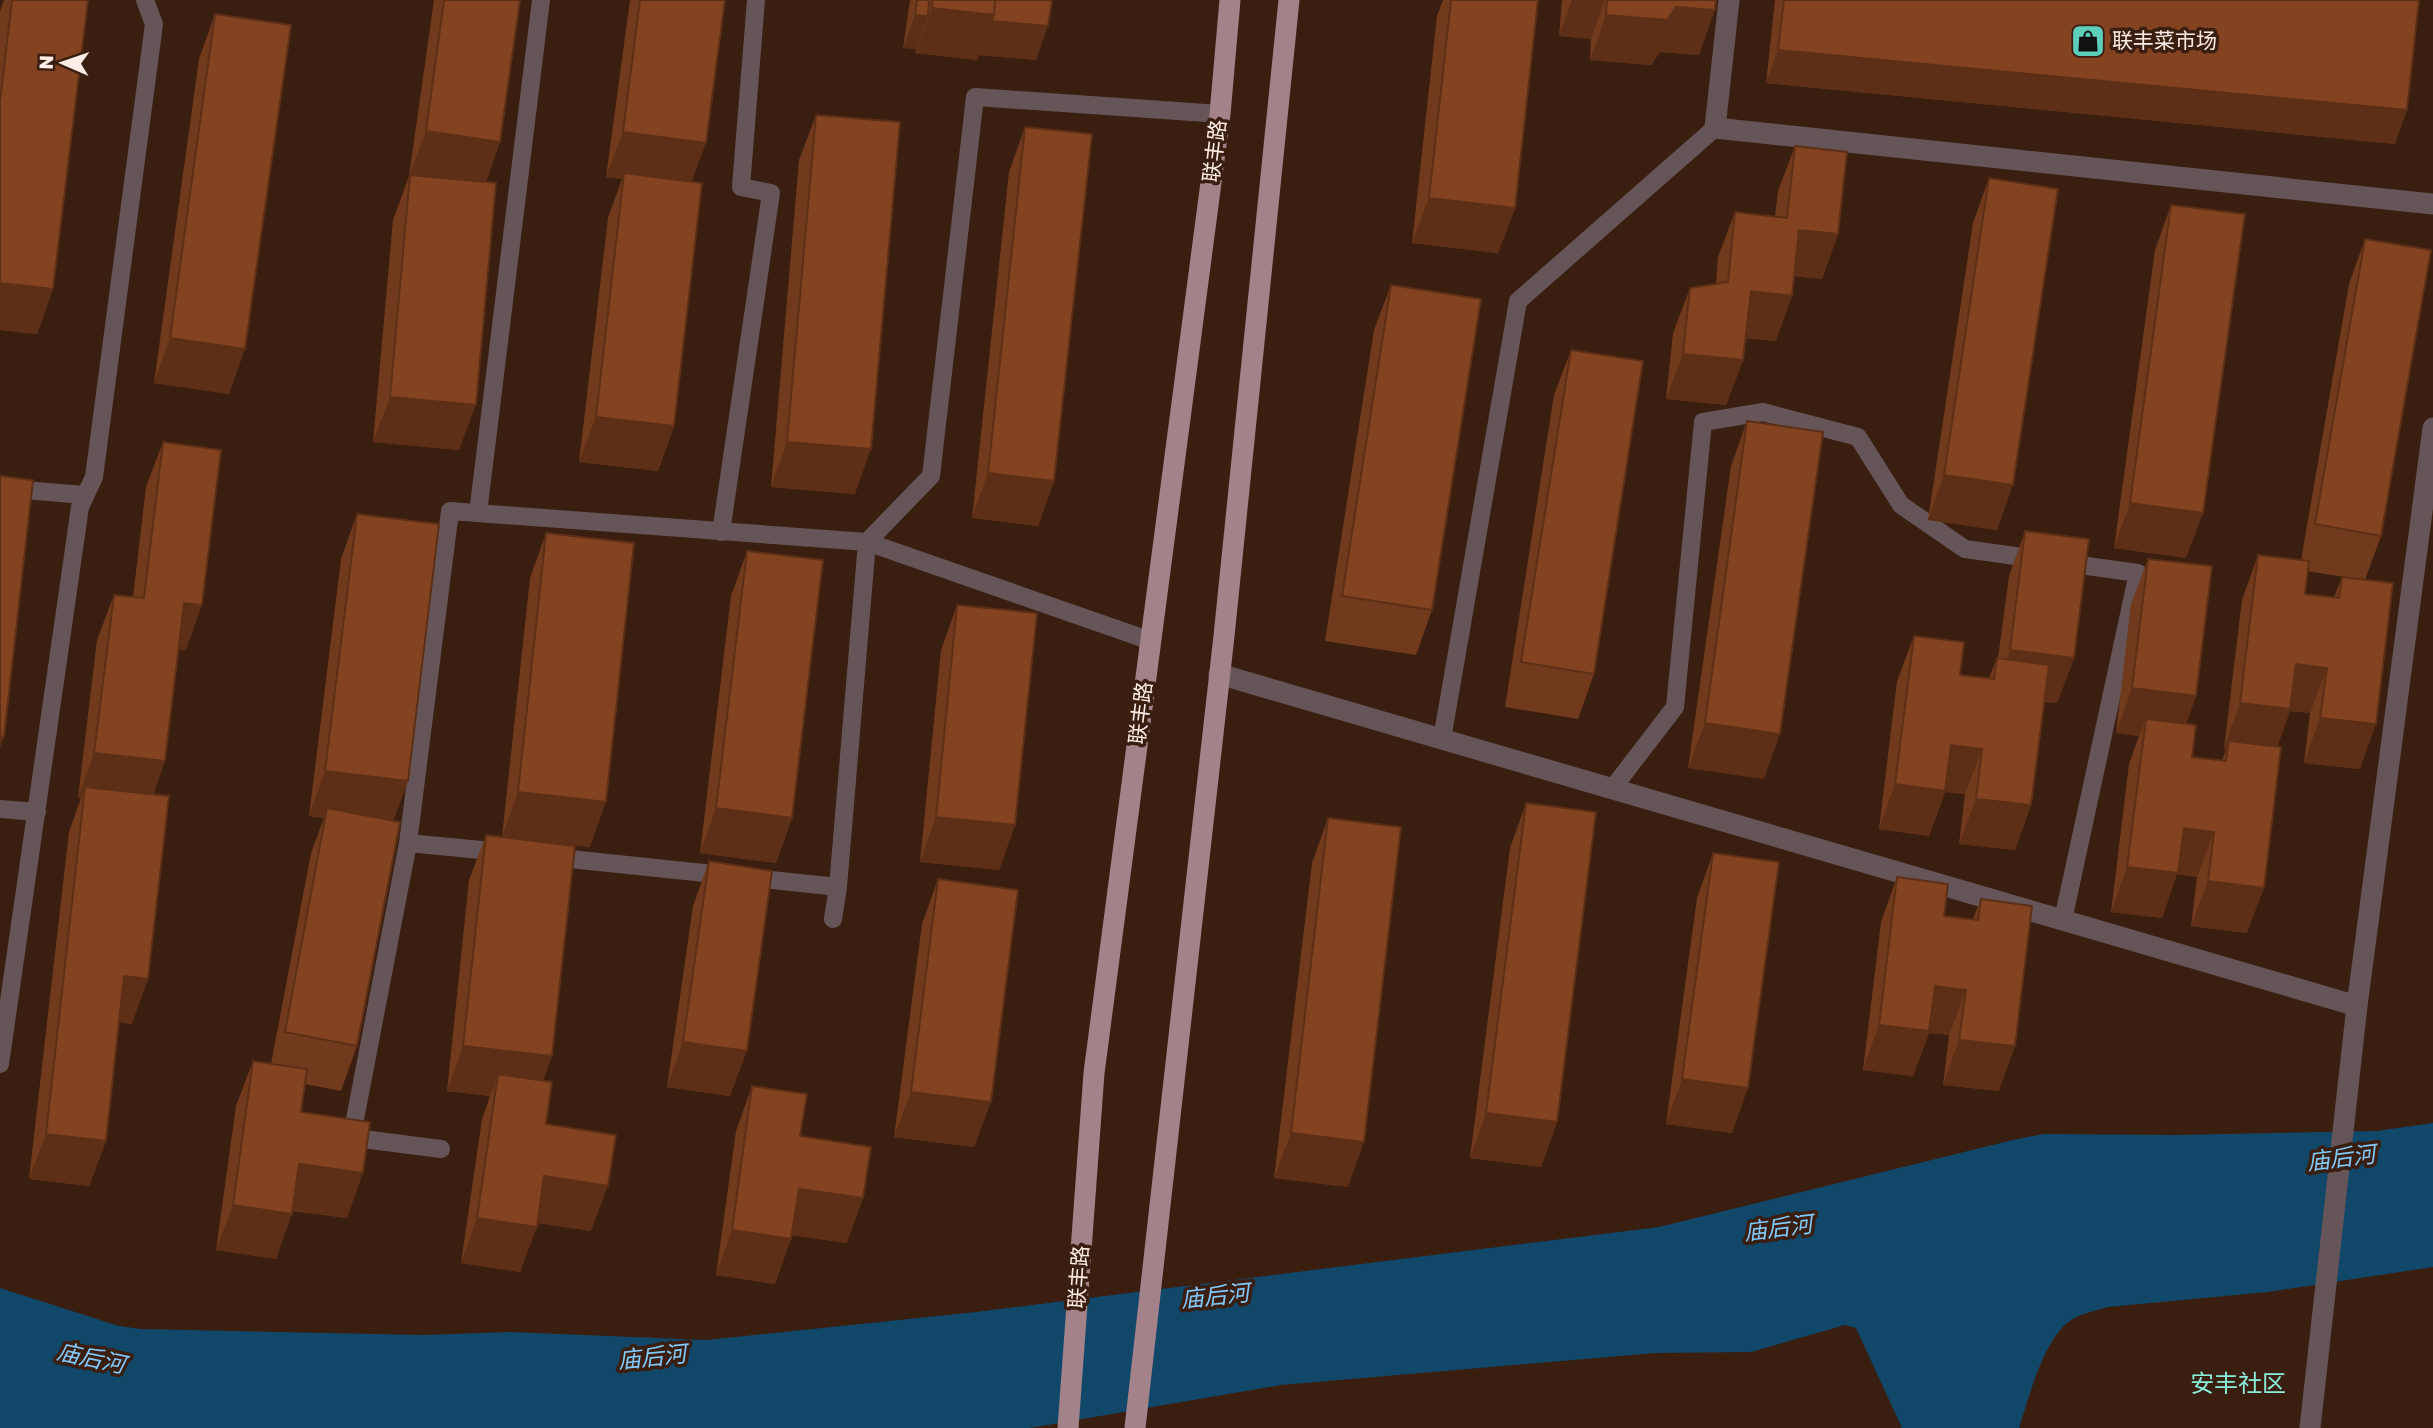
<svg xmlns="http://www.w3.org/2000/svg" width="2433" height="1428" viewBox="0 0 2433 1428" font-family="'Golos Text','Noto Sans SC',sans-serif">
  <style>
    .water { fill: #114769 }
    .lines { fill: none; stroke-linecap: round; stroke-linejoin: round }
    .lane { stroke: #655558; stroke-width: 18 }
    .street { stroke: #655558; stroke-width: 21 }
    .primary { stroke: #a3828a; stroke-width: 21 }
    .wall { fill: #713a1c; fill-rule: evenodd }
    .shaded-wall { fill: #5c2f16 }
    .building { fill: #834320; stroke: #5c2f16; stroke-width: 2 }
    .labels { text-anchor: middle; stroke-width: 7; stroke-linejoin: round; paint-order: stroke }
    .poi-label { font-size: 21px; fill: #fdede6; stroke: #3a1e10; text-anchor: start }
    .street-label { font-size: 21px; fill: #fdede6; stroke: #3a1e10 }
    .water-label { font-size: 23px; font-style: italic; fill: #82cafe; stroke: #3a1e10 }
    .quarter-label { font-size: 24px; fill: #89efdb; stroke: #3a1e10 }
  </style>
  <rect width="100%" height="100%" fill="#3a1e10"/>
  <path class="water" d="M2433,1123v144l-165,25 -160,15c-14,4 -30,7 -41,16 -25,22 -38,74 -48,105h-117l-46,-100 -11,-3 -94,27 -96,1 -374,32 -251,43h-1030v-140l119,38 22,3 283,6 86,-3 197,8 269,-28 683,-85 358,-88 27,-5 132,1 200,-4z"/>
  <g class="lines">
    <path class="lane" d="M0,488l85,7
      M478,513l63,-513
      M721,532l50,-339 -30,-6 15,-187
      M1442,739l76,-438 197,-173
      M1612,789l63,-82 28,-285 60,-10 95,25 43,68 64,44 173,24 -75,347
      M0,809l37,3
      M408,843l-53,276v19l86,11
      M502,852l-94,-9 42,-332 417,31 284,99
      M551,857l287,30
      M833,919l5,-32 29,-345 64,-66 44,-379 245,17
      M0,1064l80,-557 14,-30 60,-453 -9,-24"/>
    <path class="street" d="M1729,0l-14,128 718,76
      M1219,674l1138,332
      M2310,1428l47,-422 76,-578"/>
    <path class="primary" d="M1068,1428l26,-355 126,-959 10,-114
      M1135,1428l89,-792 65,-636"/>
  </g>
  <path class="wall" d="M4,0h84l-35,289 -16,45 -37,-4v-319z
    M434,0h86l-20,142 -14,40 -27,268 -86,-8 20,-222 16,-44z
    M630,0h95l-33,181 -18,245 -16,45 -79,-9 29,-244 14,-39 -16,-2z
    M910,0h142l-16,60 -57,-5 -2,5 -62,-7 1,-4 -13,-1z
    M1443,0h95l-23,208 -17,45 -86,-10 25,-227z
    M1562,0h154l-17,55 -39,-3 -9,13 -61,-5 1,-21 -32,-3z
    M1775,0h644l-24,144 -629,-61z
    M215,14l14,380 -75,-11 45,-324z
    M816,115l39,379 -84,-7 28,-327z
    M1025,127l29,354 -16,45 -66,-8 37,-346z
    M1795,146l43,88 -16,45 -28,-3 -18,65 -31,-3 -2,22 -17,45 -60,-6 7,-66 17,-45 26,-4 2,-27 17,-45 40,5 3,-26z
    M1989,178l8,352 -69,-10 45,-297z
    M2171,205l15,353 -72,-10 41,-298z
    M2365,239l16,297 -16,44 -5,189 -56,-6 6,-50 -20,-2 -13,36 -30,186 -56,-7 6,-49 -20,-3 -15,44 -51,-6 18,-148 10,-28 -23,-3 15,-129 17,-45 48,137 -10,28 6,33 30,4 4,-12 -2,-1 18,-148 16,-45 43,5 48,-276zM2307,571l37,6h-2l-8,20 -29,-3z
    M1391,285l41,325 -16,45 -91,-14 49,-311z
    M1571,350l23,324 -16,45 -73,-12 49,-312z
    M1747,421l17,358 -76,-11 43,-302z
    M163,442l23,208 -8,-1 -13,112 -12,34 -21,229 -13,-2 -13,119 -17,45 -60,-7 40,-347 12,-34h-3l19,-158 17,-45 19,2 13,-110z
    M357,514l51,267 -15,40 -36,225 -16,45 -36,-7 -4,28 46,106 -55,-7 -16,48 -60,-9 20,-144 17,-45 18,3 40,-211 13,-35 -15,-2 32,-257z
    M2025,531l49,127 -17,45 -13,-1 -13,103 -16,45 -56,-6 6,-50 -20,-2 -16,44 -50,-7 18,-148 17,-45 46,39 29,3 8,-20h1l11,-82z
    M546,533l44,314 -57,-6 13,283 45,107 -54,-8 -17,49 -59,-9 21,-144 8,-23 -43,-5 22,-211 17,-45 16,2 28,-259z
    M747,551l45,267 -16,45 -76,-10 31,-257z
    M957,605l58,220 -16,45 -79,-8 21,-212z
    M1526,803l31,319 -16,45 -71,-9 40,-310z
    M1328,818l20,369 -74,-9 38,-315z
    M1713,853l19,280 -66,-9 31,-226z
    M709,861l21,235 -63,-9 26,-181z
    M1897,877l47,39 29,3 8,-20 18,192 -56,-6 6,-50 -20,-2 -16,43 -50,-6 18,-148z
    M938,879l36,268 -80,-10 28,-213z
    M752,1086l48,50 47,107 -55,-8 -17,49 -59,-9 20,-144z"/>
  <path class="shaded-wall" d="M1572,0h33l-14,39 -32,-3z
    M1676,7l39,3 -16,45 -39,-3 -9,13 -61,-5 16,-45z
    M932,8l62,7 54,11 -12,34 -57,-5 -2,5 -62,-7z
    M915,15l13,1 -12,33 -13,-1z
    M1778,50l629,60 -12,34 -629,-61z
    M426,131l74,11 -16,45 -75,-11z
    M623,132l83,11 -17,45 -65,-15 -2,6 -16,-2z
    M1429,198l86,10 -17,45 -86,-10z
    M1799,230l39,4 -16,45 -39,-4z
    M0,283l53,6 -16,45 -37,-4z
    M1751,291l41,5 -16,45 -42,-5z
    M170,338l75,11 -16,45 -75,-11z
    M1683,354l60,6 -17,45 -60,-6z
    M390,397l86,8 -17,45 -86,-8z
    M596,417l78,9 -16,45 -79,-9z
    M787,442l84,7 -16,45 -84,-7z
    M988,473l66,8 -16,45 -66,-8z
    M1944,475l69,10 -16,45 -69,-10z
    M2130,503l73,10 -17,45 -72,-10z
    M184,603l18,2 -16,45 -18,-2z
    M2010,650l64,8 -17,45 -64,-8z
    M2296,664l31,4 -17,45 -20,-2 -16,43 -45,-13 -3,8 -2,-1 16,-45z
    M2132,688l64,8 -16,45 -34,-22 -7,17 -23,-3z
    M2320,718l56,6 -16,45 -56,-6z
    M1705,723l75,11 -16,45 -76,-11z
    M0,736l4,1 -4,11z
    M1951,745l31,4 -17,45 -20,-2 -16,44 -50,-7 16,-45z
    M94,753l71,8 -16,45 -64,-19 -4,11h-3z
    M325,771l83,10 -17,45 -64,-18 -3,10 -15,-2z
    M518,792l88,10 -16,45 -88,-10z
    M1976,799l55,6 -16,45 -56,-6z
    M716,808l76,10 -16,45 -76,-10z
    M936,817l79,8 -16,45 -79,-8z
    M2184,828l30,4 -17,45 -20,-3 -15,44 -51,-6 16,-45z
    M2208,881l56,7 -17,45 -56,-7z
    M124,976l24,3 -16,45 -24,-3z
    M1935,986l31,4 -17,45 -20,-2 -16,43 -50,-6 16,-45z
    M1959,1040l56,6 -16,45 -56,-6z
    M683,1042l64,9 -17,45 -63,-9z
    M463,1046l89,10 -16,45 -38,-27 -8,22 -43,-5z
    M1682,1079l66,9 -16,45 -66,-9z
    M911,1092l80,10 -17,45 -80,-10z
    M1486,1113l71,9 -16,45 -71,-9z
    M1291,1133l73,9 -16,45 -74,-9z
    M46,1134l60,7 -17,45 -60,-7z
    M299,1164l64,9 -16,45 -64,-9z
    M544,1176l64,10 -17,45 -64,-10z
    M799,1189l64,9 -16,45 -65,-9z
    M233,1205l59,9 -16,45 -60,-9z
    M477,1218l60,9 -17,45 -59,-9z
    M732,1230l59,9 -16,45 -59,-9z"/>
  <path class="building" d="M12,0h76l-35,289 -53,-6v-181z
    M444,0h76l-20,142 -74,-11z
    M640,0h85l-19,143 -83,-11z
    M917,0h12l-1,16 -13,-1z
    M932,0h63l-1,15 -62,-7z
    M995,0h57l-4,26 -57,-5 3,-6z
    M1451,0h87l-23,208 -86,-10z
    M1607,0h109l-1,10 -39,-3 -9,13 -61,-5z
    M1784,0h635l-12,110 -629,-60z
    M215,14l76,11 -46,324 -75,-11z
    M816,115l84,7 -29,327 -84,-7z
    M1025,127l67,7 -38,347 -66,-8z
    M1795,146l52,6 -9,82 -39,-4 -7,66 -41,-5 -8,69 -60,-6 7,-66 38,-6 7,-70 52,6z
    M624,173l78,10 -28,243 -78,-9z
    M410,175l86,8 -20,222 -86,-8z
    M1989,178l69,11 -45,296 -69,-10z
    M2171,205l74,9 -42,299 -73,-10z
    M2365,239l66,11 -50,286 -66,-12z
    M1391,285l90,14 -49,311 -90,-14z
    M1571,350l72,11 -49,313 -73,-12z
    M1747,421l76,11 -43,302 -75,-11z
    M163,442l58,8 -19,155 -18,-2 -19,158 -71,-8 20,-158 30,3z
    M0,476l33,4 -29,257 -4,-1z
    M357,514l82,10 -31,257 -83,-10z
    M2025,531l64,8 -15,119 -64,-8z
    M546,533l88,10 -28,259 -88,-10z
    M747,551l76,9 -31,258 -76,-10z
    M2258,555l51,6 -4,33 34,4 3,-21 51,6 -17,141 -56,-6 7,-50 -31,-4 -6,45 -50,-6z
    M2148,559l64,7 -16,130 -64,-8z
    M957,605l80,8 -22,212 -79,-8z
    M1914,636l50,6 -4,33 34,4 3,-21 52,7 -18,140 -55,-6 6,-50 -31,-4 -6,46 -50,-7z
    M2146,719l50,6 -4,32 34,4 3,-20 52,6 -17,141 -56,-7 6,-49 -30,-4 -6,45 -51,-6z
    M85,787l84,9 -21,183 -24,-3 -18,165 -60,-7z
    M1526,803l70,9 -39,310 -71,-9z
    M327,808l73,14 -43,224 -72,-14z
    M1328,818l73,9 -37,315 -73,-9z
    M486,835l89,11 -23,210 -89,-10z
    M1713,853l66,9 -31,226 -66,-9z
    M709,861l63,10 -25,180 -64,-9z
    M1897,877l51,7 -4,32 34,4 3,-21 51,7 -17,140 -56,-6 7,-50 -31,-4 -6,45 -50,-6z
    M938,879l80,11 -27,212 -80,-10z
    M253,1061l54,8 -6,43 69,10 -7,51 -64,-9 -7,50 -59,-9z
    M498,1074l54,8 -6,42 70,11 -8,51 -64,-10 -7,51 -60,-9z
    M752,1086l55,8 -7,42 71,11 -8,51 -64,-9 -8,50 -59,-9z"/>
  <defs>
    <g id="shop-square" transform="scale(1.75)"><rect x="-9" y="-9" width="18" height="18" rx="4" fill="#5cceba" stroke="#3a1e10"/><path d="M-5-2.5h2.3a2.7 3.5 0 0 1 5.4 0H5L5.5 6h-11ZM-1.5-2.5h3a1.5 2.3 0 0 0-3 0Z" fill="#111"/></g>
  </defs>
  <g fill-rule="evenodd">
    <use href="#shop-square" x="2088" y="41"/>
  </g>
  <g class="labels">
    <g class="poi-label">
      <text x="2112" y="48">联丰菜市场</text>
    </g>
    <g class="street-label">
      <text transform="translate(1215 151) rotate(-83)" y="7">联丰路</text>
      <text transform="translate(1141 713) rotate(-83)" y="7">联丰路</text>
      <text transform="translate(1079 1277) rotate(-86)" y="7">联丰路</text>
    </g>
    <g class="water-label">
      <text transform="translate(2341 1158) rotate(-7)" y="8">庙后河</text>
      <text transform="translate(1778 1228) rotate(-7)" y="8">庙后河</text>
      <text transform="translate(1215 1296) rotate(-6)" y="8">庙后河</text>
      <text transform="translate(652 1357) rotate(-6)" y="8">庙后河</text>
      <text transform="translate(91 1358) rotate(12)" y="8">庙后河</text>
    </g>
    <g class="quarter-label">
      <text x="2238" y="1392">安丰社区</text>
    </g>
  </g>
  <g transform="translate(63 63) rotate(272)" stroke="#3a1e10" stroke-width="5" paint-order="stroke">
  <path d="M0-5L12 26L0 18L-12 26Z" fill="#fdede6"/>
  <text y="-10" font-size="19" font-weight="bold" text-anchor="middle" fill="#fdede6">N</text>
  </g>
</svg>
